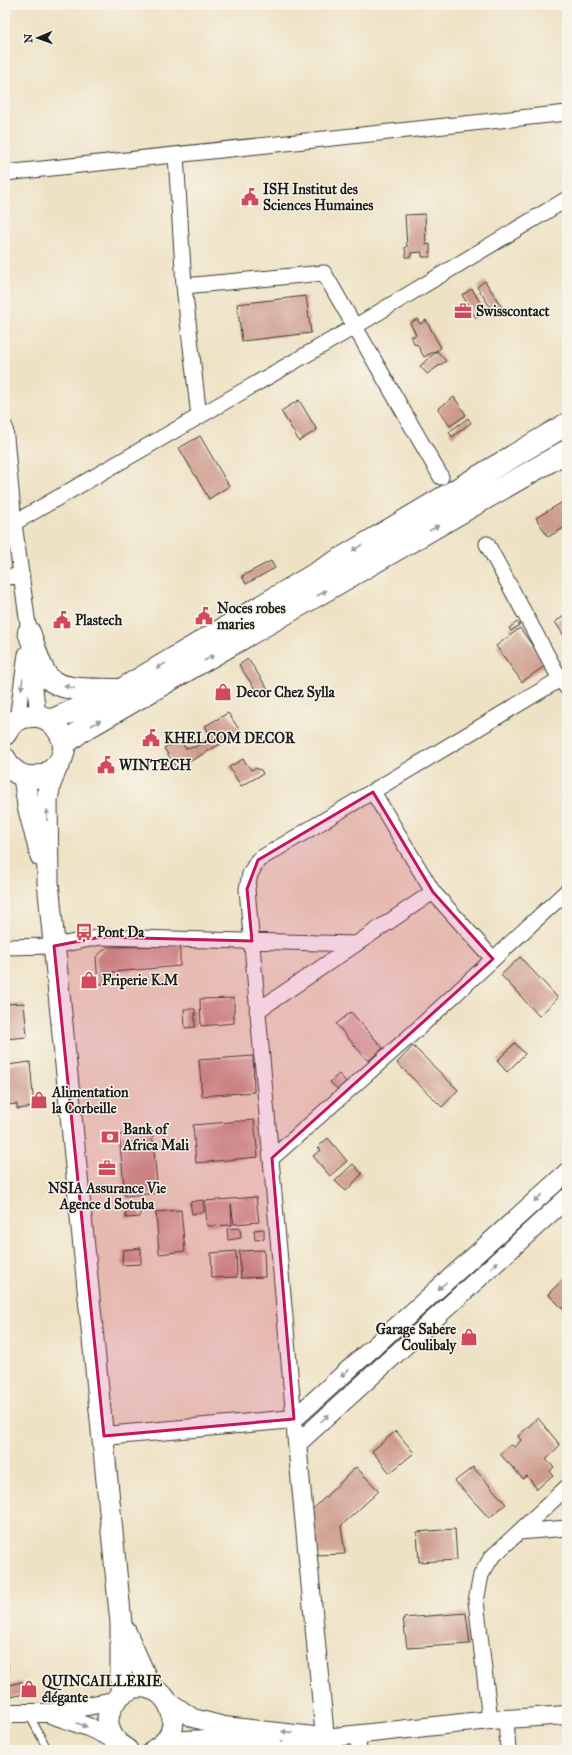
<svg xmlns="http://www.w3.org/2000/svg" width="572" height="1755" viewBox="0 0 572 1755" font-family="'IM FELL Great Primer',serif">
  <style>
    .building { fill: #cd9b8c }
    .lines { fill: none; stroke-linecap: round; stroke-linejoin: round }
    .service-casing { stroke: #3c3a35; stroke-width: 9 }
    .minor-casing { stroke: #3c3a35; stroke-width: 17 }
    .tertiary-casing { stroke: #3c3a35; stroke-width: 20 }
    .secondary-casing { stroke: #3c3a35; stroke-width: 23 }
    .primary-casing { stroke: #3c3a35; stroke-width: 24 }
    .service { stroke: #fff; stroke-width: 7 }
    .minor { stroke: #fff; stroke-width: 15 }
    .tertiary { stroke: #fff; stroke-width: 18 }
    .secondary { stroke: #fff; stroke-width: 21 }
    .primary { stroke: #fff; stroke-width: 22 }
    .oneway { fill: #999 }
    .marked { fill: #c2185b; fill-opacity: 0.2; stroke: #c2185b; stroke-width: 3; stroke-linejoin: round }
    .labels { text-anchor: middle; stroke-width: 3; stroke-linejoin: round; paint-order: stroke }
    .poi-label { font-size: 14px; font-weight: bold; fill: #1c1c1c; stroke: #f7f3e8; text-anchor: start }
  </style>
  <rect width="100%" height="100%" fill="#f7f3e8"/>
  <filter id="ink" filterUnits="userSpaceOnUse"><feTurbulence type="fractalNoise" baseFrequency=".025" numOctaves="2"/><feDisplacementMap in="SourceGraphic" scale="8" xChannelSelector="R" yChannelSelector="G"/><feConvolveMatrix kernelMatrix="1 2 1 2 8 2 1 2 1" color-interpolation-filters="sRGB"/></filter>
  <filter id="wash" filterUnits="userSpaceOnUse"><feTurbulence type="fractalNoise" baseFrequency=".012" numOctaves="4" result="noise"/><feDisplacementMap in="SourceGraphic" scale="16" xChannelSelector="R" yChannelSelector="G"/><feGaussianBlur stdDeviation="0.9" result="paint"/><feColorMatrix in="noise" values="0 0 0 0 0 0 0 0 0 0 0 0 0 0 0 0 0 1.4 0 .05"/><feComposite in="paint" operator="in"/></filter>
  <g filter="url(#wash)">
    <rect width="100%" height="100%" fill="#eee2c4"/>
    <g id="blocks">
      <path class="building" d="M425,214l1,31 4,-1v13h-8v-5l-11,1v4h-5l-1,-10h2l-2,-32z
        M485,281l18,28 -8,5 -18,-27z
        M472,289l14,23 -10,6 -14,-23z
        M306,296l5,37 -69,8 -5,-37z
        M417,319l3,5 6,-4 15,28 -17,9 -7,-13 -2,1 -4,-8 5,-2 -6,-12z
        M437,351l9,10 -19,13 -7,-8z
        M454,397l12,18 -16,11 -12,-17z
        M299,400l18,30 -18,11 -18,-30z
        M468,418l3,5 -19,14 -3,-5z
        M200,436l29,50 -20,13 -30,-51z
        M566,500l1,26 -19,11 -12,-19z
        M271,561l4,7 -29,16 -4,-8z
        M564,616l3,4v20l-12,-18z
        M517,622l3,3 -9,6 -2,-3z
        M520,628l26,37 -24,17 -26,-36z
        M248,659l20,30 -9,6 -20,-30z
        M228,713l13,19 -64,37 -13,-21 16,-9 5,9 10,-1 16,-11 -6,-10z
        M243,759l8,11 4,-2 6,2 2,4 -22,12 -12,-19z
        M180,946v20l-67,6 -1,11 -14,1 -2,-27 11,-10z
        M520,957l38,41 -19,18 -38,-41z
        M234,998v25l-33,3 -1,-27z
        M24,1003l3,34 -22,2v-35z
        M184,1009h11v18l-10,1z
        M351,1012l32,36 -15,13 -32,-37z
        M515,1043l10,11 -18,18 -10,-11z
        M413,1046l45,44 -16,17 -45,-44z
        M253,1056l1,36 -52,4 -3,-36z
        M30,1062l4,45 -17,2v-5l-12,1v-27h4l-1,-13z
        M339,1074l9,10 -8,8 -10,-10z
        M254,1120l4,37 -62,6 -3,-38z
        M152,1131l6,62 -33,3 -6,-61z
        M328,1138l19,23 -17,15 -17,-20 8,-6 -3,-3z
        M353,1164l9,10 -16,17 -11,-10z
        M256,1197l3,25 -25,2 -3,-20 1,21 -25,1 -2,-25z
        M203,1200l1,12 -12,2 -2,-12z
        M139,1203l1,14 -14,1 -1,-14z
        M181,1210l4,41 -26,3 -3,-42z
        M240,1228l1,10 -13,2 -1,-11z
        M264,1229v10l-9,1 -1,-10z
        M141,1248v16l-19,1 1,-15z
        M264,1250l1,27 -24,1 -2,-27z
        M236,1251l1,26 -25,1 -1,-25z
        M567,1276v37l-19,-19z
        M538,1418l22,27 -14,15 8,7 -4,4 3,4 -16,14 -10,-13 -4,3 -23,-25 11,-9 4,2 6,-7 -3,-4z
        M396,1431l18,22 -24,20 -18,-22z
        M356,1467l23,24 -38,35 4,28 -33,1 -4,-41z
        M473,1467l33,37 -17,14 -34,-37z
        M455,1529l2,31 -38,2 -2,-30z
        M466,1613l4,31 -63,4 -4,-30z
        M5,1653h2l2,27h-4z
        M22,1682l2,12 -13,3 -2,-12z"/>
    </g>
  </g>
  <g filter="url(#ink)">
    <use href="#blocks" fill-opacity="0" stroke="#3c3a35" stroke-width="1"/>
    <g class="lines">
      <g class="service-casing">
        <path id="service" d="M28,1713l20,37"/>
      </g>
      <g class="minor-casing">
        <path id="minor" d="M176,155l8,131 15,131
          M5,173l562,-60
          M184,286l140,-13 117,204
          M5,427l9,96 15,109 9,84
          M14,523l342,-197 211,-127
          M487,544l73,135 7,9
          M5,577l17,-1
          M17,720l9,-66
          M373,792l60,100 60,67
          M5,947l49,-1 47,-9 255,7
          M257,1011l176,-119
          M272,1158l139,-123 156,-144
          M294,1419l-47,-530 3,-15 8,-14 309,-185
          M519,1532l48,-4
          M506,1719l2,31
          M490,1720l-14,-119 5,-26 10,-17 76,-71
          M357,1734l2,16"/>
      </g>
      <g class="tertiary-casing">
        <path id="tertiary" d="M296,1432l29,306
          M104,1436l190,-17 273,-247
          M297,1444l270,-246
          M164,1698l29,20 31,8 99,11
          M5,1713h45l64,-12
          M51,1714l37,13 26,12
          M165,1741l42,-2 35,7 35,4
          M287,1750l38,-12 165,-18 77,-5"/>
      </g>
      <g class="secondary-casing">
        <path id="secondary" d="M58,764l-8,20 -3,16 1,82 73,741v71
          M24,776l4,30 13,50
          M125,1631l26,58
          M127,1750c-46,-27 2,-86 36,-54 6,7 10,15 10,25 0,13 -8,23 -19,29"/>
      </g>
      <g class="primary-casing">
        <path id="primary" d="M29,632c5,13 9,31 17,43 12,18 51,14 70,15
          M50,721l71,-31 446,-266
          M5,734c5,-11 15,-18 27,-18 9,-1 18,4 24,11 29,35 -29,74 -51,32
          M64,744l17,-13 486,-280"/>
      </g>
      <use href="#service" class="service"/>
      <use href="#minor" class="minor"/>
      <use href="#tertiary" class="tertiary"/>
      <use href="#secondary" class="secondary"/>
      <use href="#primary" class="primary"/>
    </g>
    <defs><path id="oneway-solid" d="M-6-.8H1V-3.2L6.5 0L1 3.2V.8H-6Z"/></defs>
    <g class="oneway">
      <use href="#oneway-solid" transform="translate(434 528) rotate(-30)"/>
      <use href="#oneway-solid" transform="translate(357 548) rotate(149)"/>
      <use href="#oneway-solid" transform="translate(322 593) rotate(-30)"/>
      <use href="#oneway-solid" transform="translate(209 658) rotate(-30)"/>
      <use href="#oneway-solid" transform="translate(161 666) rotate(149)"/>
      <use href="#oneway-solid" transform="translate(22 684) rotate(98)"/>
      <use href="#oneway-solid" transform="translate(69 687) rotate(-165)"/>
      <use href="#oneway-solid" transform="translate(96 723) rotate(-30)"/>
      <use href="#oneway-solid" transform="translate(47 815) rotate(-90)"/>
      <use href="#oneway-solid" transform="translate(538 1198) rotate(138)"/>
      <use href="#oneway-solid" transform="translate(494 1265) rotate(-42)"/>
      <use href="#oneway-solid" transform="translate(442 1286) rotate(138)"/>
      <use href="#oneway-solid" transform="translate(345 1373) rotate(138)"/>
      <use href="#oneway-solid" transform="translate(325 1418) rotate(-42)"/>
      <use href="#oneway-solid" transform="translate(82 1725) rotate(20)"/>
      <use href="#oneway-solid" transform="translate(287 1732) rotate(-174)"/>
    </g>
  </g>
  <path class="marked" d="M373,792l60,100 60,67 -221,199 22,261 -190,17 -50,-490 47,-9 151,4 -5,-52 11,-29z"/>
  <defs>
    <g id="civic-bare" transform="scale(1.38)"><path d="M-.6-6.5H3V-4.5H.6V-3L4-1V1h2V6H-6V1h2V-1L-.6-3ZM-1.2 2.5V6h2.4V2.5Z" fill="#d1495b" stroke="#f7f3e8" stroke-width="2.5" paint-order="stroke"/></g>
    <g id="office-bare" transform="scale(1.38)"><path d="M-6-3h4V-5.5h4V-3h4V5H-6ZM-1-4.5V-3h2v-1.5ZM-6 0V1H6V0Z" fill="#d1495b" stroke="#f7f3e8" stroke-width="2.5" paint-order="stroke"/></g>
    <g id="shop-bare" transform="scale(1.38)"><path d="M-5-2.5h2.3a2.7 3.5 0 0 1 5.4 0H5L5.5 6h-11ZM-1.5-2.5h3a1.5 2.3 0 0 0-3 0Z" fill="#d1495b" stroke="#f7f3e8" stroke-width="2.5" paint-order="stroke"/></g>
    <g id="bus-bare" transform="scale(1.38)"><path d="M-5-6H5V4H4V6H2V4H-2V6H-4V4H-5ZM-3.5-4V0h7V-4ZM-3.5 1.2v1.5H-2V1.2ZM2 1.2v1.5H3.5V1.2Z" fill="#d1495b" stroke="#f7f3e8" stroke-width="2.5" paint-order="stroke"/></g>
    <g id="bank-bare" transform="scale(1.38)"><path d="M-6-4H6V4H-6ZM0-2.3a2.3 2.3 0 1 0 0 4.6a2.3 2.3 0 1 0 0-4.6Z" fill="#d1495b" stroke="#f7f3e8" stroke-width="2.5" paint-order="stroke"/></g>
  </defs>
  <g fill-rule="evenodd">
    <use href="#civic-bare" x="250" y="197"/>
    <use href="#office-bare" x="463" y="311"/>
    <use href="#civic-bare" x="204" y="616"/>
    <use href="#civic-bare" x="62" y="620"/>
    <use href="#shop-bare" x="223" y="692"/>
    <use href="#civic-bare" x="151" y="738"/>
    <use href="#civic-bare" x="106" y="765"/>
    <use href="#bus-bare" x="84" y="932"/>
    <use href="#shop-bare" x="89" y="980"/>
    <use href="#shop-bare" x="39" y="1100"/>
    <use href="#bank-bare" x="110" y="1137"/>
    <use href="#office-bare" x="107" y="1168"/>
    <use href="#shop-bare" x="469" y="1337"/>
    <use href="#shop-bare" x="29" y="1689"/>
  </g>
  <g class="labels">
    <g class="poi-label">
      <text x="263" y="194">ISH Institut des<tspan x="263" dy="16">Sciences Humaines</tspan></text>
      <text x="476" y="316">Swisscontact</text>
      <text x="217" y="613">Noces robes<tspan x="217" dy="16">maries</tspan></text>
      <text x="75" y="625">Plastech</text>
      <text x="236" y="697">Decor Chez Sylla</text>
      <text x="164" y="743">KHELCOM DECOR</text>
      <text x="119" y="770">WINTECH</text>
      <text x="97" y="937">Pont Da</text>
      <text x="102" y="985">Friperie K.M</text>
      <text x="52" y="1097">Alimentation<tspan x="52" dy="16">la Corbeille</tspan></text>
      <text x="123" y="1134">Bank of<tspan x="123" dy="16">Africa Mali</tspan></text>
      <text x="107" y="1193" text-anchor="middle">NSIA Assurance Vie<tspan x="107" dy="16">Agence d Sotuba</tspan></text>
      <text x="456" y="1334" text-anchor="end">Garage Sabere<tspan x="456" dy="16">Coulibaly</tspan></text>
      <text x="42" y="1686">QUINCAILLERIE<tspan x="42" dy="16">élégante</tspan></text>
    </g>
  </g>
  <rect width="572" height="1755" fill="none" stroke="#f7f3e8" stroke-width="20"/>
  <g transform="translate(38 38) rotate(268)" stroke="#f7f3e8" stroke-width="3" paint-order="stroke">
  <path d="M0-3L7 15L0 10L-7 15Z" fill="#1c1c1c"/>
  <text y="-6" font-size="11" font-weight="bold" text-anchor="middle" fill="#1c1c1c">N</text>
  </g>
</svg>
